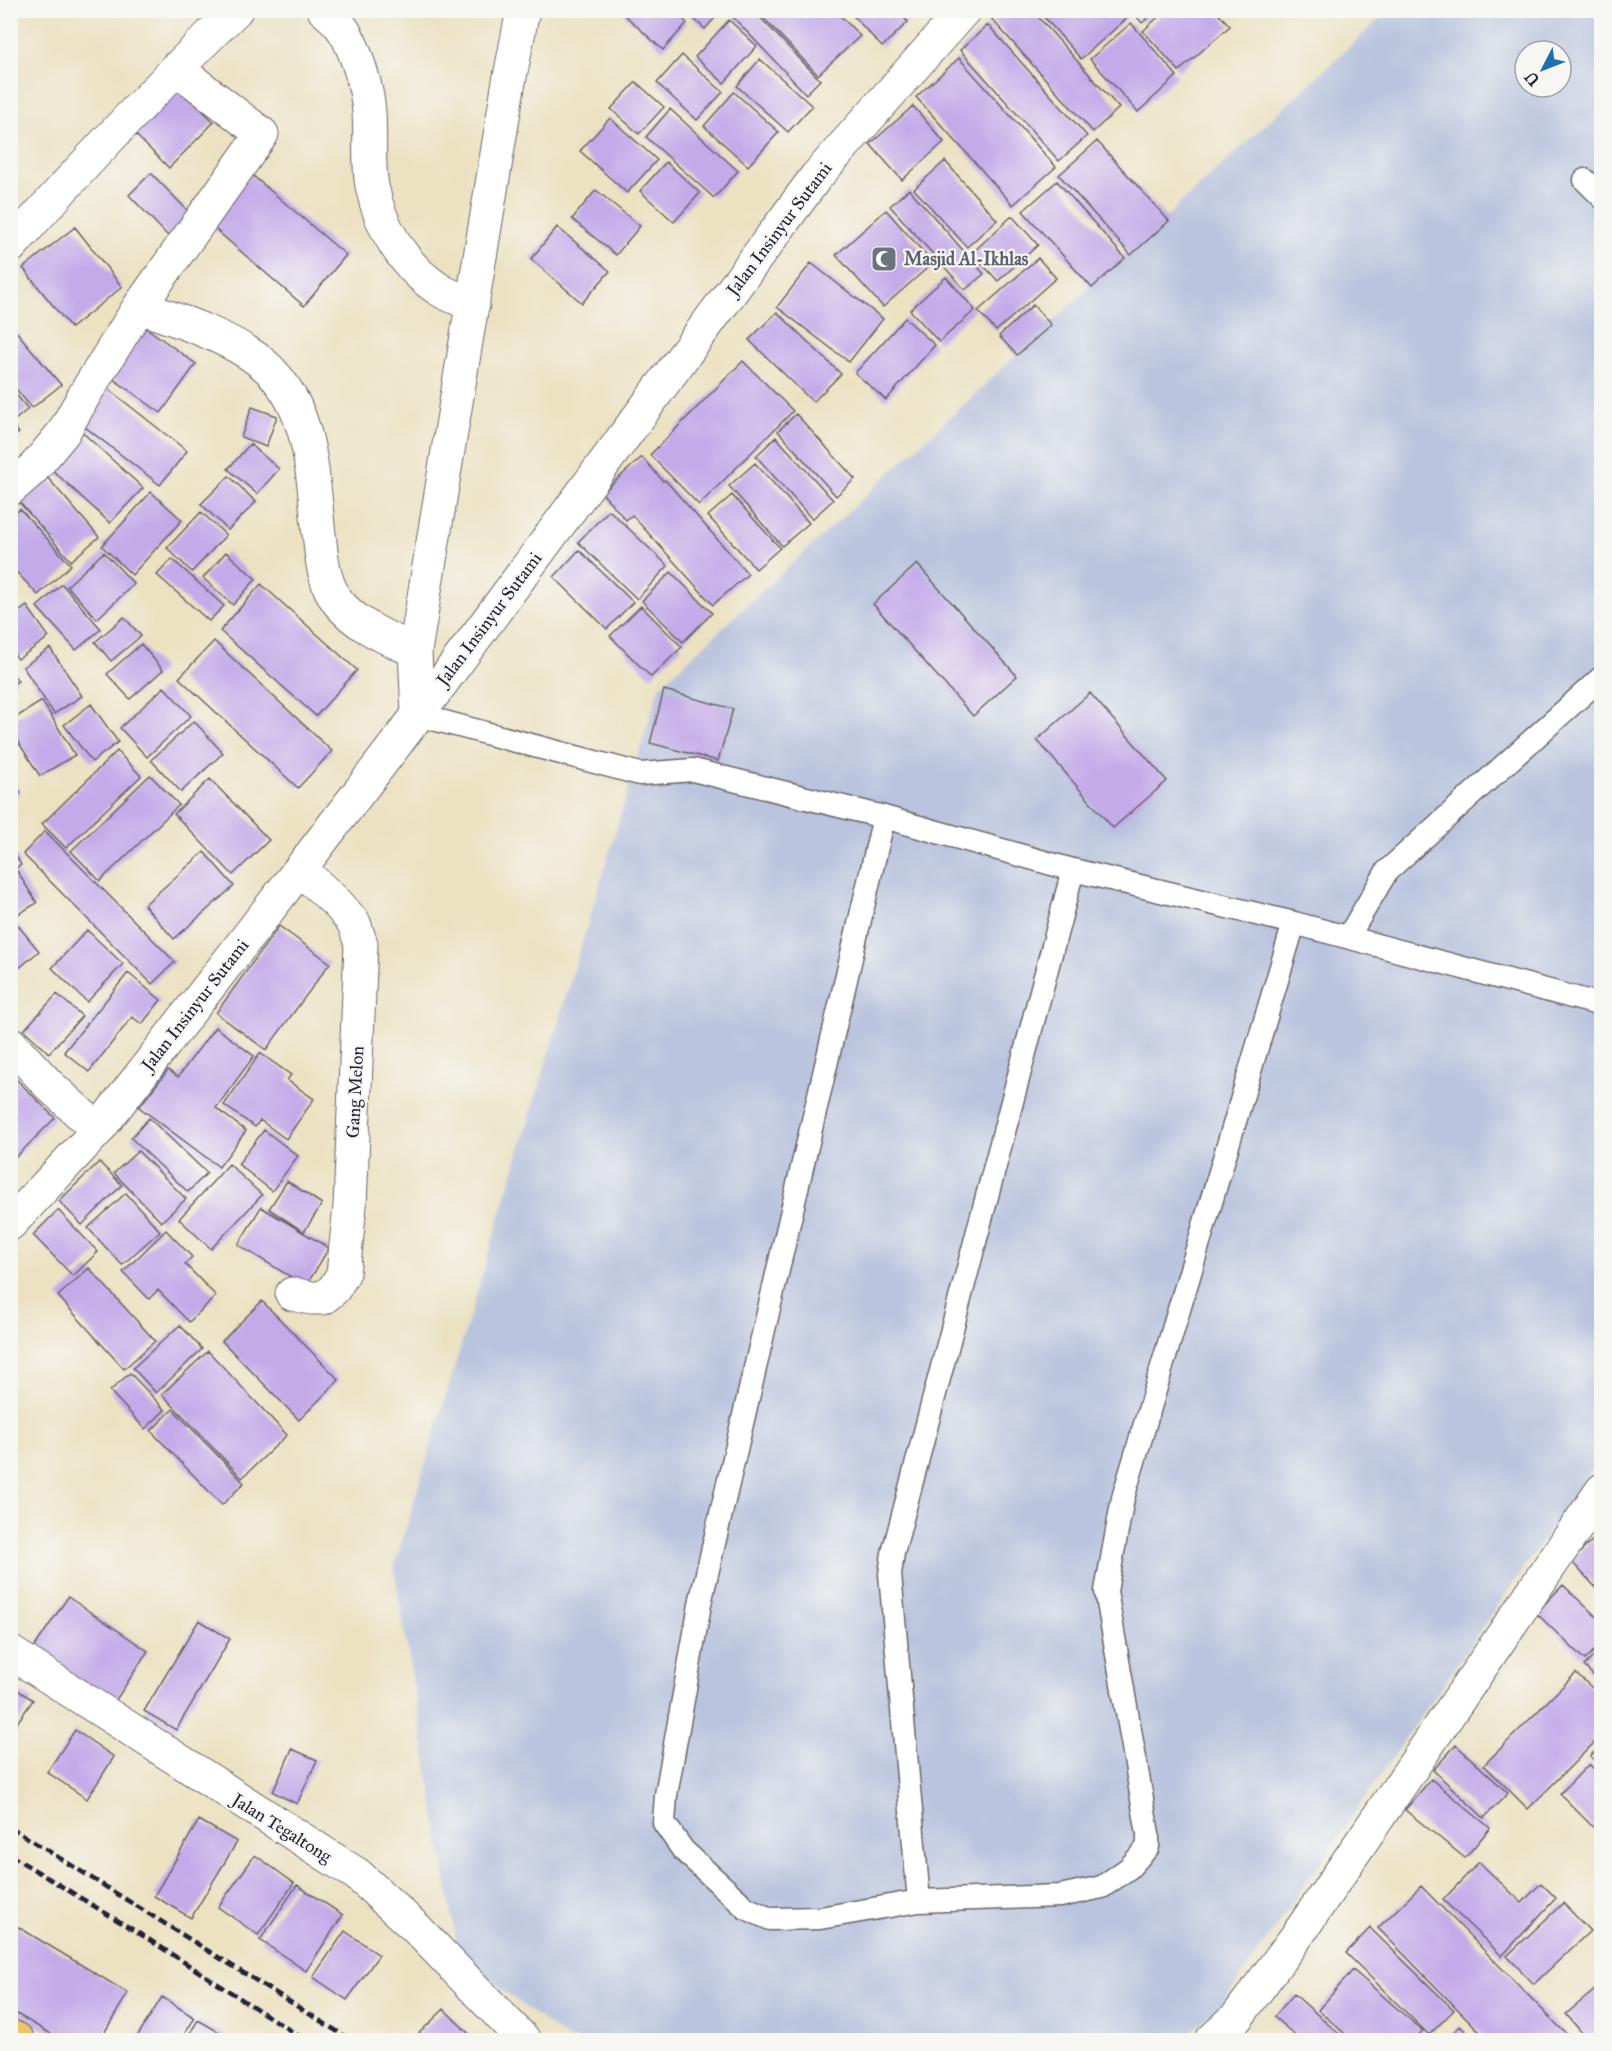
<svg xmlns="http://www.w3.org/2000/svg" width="1612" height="2051" viewBox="0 0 1612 2051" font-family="'IM FELL Great Primer',serif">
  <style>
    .industrial { fill: #bac4de; fill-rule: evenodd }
    .building { fill: #c3aae9 }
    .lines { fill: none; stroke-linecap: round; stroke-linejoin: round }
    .service-casing { stroke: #69656a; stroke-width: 25 }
    .minor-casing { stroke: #69656a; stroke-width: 35 }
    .trunk-casing { stroke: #69656a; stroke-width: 35 }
    .service { stroke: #fff; stroke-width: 22 }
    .minor { stroke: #fff; stroke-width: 33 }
    .trunk { stroke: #edc569; stroke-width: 33 }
    .rail { stroke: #22223b; stroke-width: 4.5; stroke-dasharray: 9 4.5; stroke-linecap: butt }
    .labels { text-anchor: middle; stroke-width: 4.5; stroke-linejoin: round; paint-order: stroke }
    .street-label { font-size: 18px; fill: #22223b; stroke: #f6f6f2 }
    .worship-label { font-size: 18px; font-weight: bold; fill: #5b616d; stroke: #f6f6f2; text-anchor: start }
  </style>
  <rect width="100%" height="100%" fill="#f6f6f2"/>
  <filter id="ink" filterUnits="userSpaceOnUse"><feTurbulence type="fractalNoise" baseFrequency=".0167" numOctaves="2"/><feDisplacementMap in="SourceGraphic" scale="12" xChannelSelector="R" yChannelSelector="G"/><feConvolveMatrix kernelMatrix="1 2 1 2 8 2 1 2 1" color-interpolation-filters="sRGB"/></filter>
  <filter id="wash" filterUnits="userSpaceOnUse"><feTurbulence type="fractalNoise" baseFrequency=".008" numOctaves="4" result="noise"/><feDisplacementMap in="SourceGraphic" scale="24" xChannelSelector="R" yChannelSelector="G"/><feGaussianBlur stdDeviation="1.35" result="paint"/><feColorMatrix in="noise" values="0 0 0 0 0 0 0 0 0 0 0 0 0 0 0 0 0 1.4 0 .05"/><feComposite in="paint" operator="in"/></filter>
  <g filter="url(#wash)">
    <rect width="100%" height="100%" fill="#ece2c2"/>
    <path class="industrial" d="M1388,11h213v1445l-378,547 -35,31 -11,6h-608l-110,-82 -65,-390 265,-881zM1525,51h36v36h-36z"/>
    <g id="blocks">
      <path class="building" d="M619,10h54l14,13 -24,27z
        M684,10h38l-17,19z
        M736,10h17l67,70 -14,14 -75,-79z
        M756,10h79l25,26 -42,39z
        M848,10h49l11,12 -26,25z
        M993,10h39l87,98 -26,24 -105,-117z
        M1038,10h84l6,7 -47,42z
        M1131,10h25l-14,13z
        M1166,10h49l15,16 -51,45 -36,-40z
        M729,20l28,26 -33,37 -29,-26z
        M1131,23l46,53 -39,36 -48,-53z
        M988,25l99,111 -28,25 -99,-111z
        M682,55l41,37 -26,28 -40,-37z
        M959,58l97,109 -43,38 -97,-108z
        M760,59l52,47 -24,26 -51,-46z
        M169,78l45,44 -45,46 -44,-44z
        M636,82l28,25 -25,27 -28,-25z
        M734,92l45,40 -31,34 -44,-40z
        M913,106l31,36 -42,38 -32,-36z
        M670,109l68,62 -24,27 -68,-61z
        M610,118l47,42 -30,33 -47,-42z
        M1097,141l72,80 -38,34 -72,-80z
        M945,161l52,59 -30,27 -53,-58z
        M666,162l34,31 -26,29 -34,-31z
        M151,173l40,41 -23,22 -39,-41z
        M251,174l95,81 -42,51 -96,-83z
        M1057,181l68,77 -33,30 -69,-77z
        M909,189l75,85 -19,16 -75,-84z
        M596,190l44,36 -24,29 -44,-36z
        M886,210l47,53 -50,44 -47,-52z
        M1012,216l26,29 -40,36 -26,-28z
        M75,227l47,60 -51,41 -48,-60z
        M557,227l53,44 -28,32 -51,-44z
        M1038,258l18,20 -60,53 -18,-20z
        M811,263l72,56 -34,43 -72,-55z
        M946,277l29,33 -36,32 -29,-32z
        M1033,305l18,20 -34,30 -18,-19z
        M777,312l64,62 -28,28 -64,-62z
        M905,318l30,27 -49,55 -31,-27z
        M10,324l51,61 -29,23 -22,-26z
        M141,324l55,40 -35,49 -56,-40z
        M743,361l50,50 -94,94 -49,-50z
        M10,387l18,22 -13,11 -5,-6z
        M107,388l80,63 -27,34 -80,-62z
        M252,407l25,9 -11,31 -25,-10z
        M796,414l59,65 -19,17 -58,-65z
        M10,422l9,11 -9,7z
        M82,432l61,56 -33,35 -61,-56z
        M776,437l57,63 -21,19 -56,-63z
        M250,444l29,25 -22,25 -29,-25z
        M642,457l21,24 2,-1 83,94 -35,31 -81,-90 -6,5 -24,-27z
        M755,463l54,60 -27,23 -53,-60z
        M229,476l27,26 -28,28 -27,-26z
        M47,477l52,60 -28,24 -52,-59z
        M151,492l31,28 -50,55 -30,-29z
        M732,495l48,53 -24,21 -48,-53z
        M20,509l51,56 -33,30 -28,-30v-47z
        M609,510l59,56 -31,33 -59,-57z
        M201,512l25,23 -34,37 -25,-24z
        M579,550l54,52 -26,27 -53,-52z
        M104,552l30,32 -37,35 -30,-33z
        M226,552l30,27 -23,26 -30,-27z
        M172,559l52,47 -15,15 -52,-46z
        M917,564l100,112 -44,40 -100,-112z
        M671,572l41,41 -29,29 -41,-41z
        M62,584l39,45 -25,21 -39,-43z
        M261,584l96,86 -41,46 -96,-85z
        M27,606l22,31 -31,22 -8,-10v-31z
        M641,606l41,41 -31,30 -41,-41z
        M124,617l17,19 -30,25 -16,-19z
        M214,641l118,110 -34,37 -119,-110z
        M141,644l22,26 -33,29 -23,-25z
        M50,648l32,48 -28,18 -31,-47z
        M10,670l8,11 -8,5z
        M164,687l27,29 -44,41 -27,-29z
        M664,690l69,19 -15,52 -68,-18z
        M1090,693l77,88 -54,47 -76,-88z
        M42,701l33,54 -35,21 -30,-47v-8z
        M91,704l27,38 -26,20 -28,-37z
        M194,721l29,32 -42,39 -30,-32z
        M117,751l24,25 -75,72 -24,-24z
        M10,775l11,18 -11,6z
        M150,775l29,30 -79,76 -29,-30z
        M210,779l59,61 -36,35 -59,-61z
        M45,831l130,131 -23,22 -129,-130z
        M10,846l11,19 -11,6z
        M204,852l30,34 -60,53 -30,-34z
        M17,871l20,32 -27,16v-44z
        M16,923l23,28 -29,25v-48z
        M279,926l51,37 -64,87 -50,-37z
        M87,930l36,34 -36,38 -35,-34z
        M128,973l33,27 -19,24 -10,-7 -43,55 -25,-20z
        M57,994l25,22 -33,37 -25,-23z
        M215,1027l39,29 -38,52 30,23 -27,36 -80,-60 29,-37 10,7z
        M260,1053l31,22 -4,5 27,19 -28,40 -26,-19 -5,7 -31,-22z
        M10,1073l45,45 -45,45z
        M149,1118l58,55 -19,19 -57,-54z
        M264,1130l34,26 -26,35 -34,-27z
        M138,1151l48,48 -25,23 -47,-49z
        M99,1162l23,23 -40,40 -23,-24z
        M229,1164l33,31 -51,54 -32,-30z
        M287,1181l35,23 -18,28 -35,-23z
        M126,1193l34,38 -38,34 -34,-37z
        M261,1207l68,41 -23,38 -68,-41z
        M58,1210l40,42 -25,24 -40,-41z
        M166,1230l26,27 -7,7 31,32 -27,26 -31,-32 -9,9 -26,-27z
        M89,1268l66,73 -31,28 -66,-73z
        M262,1301l77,79 -40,40 -77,-79z
        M180,1325l22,24 -46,44 -23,-25z
        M208,1351l79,84 -45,43 -80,-84z
        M130,1373l35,37 -20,19 -35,-38z
        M173,1409l71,74 -22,22 -71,-74z
        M1599,1534l3,3v57l-31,-33z
        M1563,1585l39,37v21l-17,17 -49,-47z
        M68,1597l80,54 -36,55 -81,-54z
        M199,1620l31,19 -54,91 -32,-19z
        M1602,1648v36l-18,-18z
        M1576,1673l26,24v38l-74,74 -44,-44z
        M10,1685l23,15 -23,33z
        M75,1730l39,27 -27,42 -40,-27z
        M1456,1745l52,48 -24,25 -51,-48z
        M1602,1745v23l-12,-12z
        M292,1749l25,11 -20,44 -24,-12z
        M1589,1764l13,13v43l-8,8 -34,-34z
        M1431,1779l59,49 -25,30 -60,-48z
        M199,1820l38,22 -46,76 -37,-22z
        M255,1855l39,28 -36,52 -40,-28z
        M1479,1862l43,41 19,-20 15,15 -54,58 -59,-56z
        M297,1885l46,30 -37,56 -46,-31z
        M1421,1886l151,154h-84l-110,-112z
        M1563,1903l27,28 -56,53 -27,-28z
        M10,1922l118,71 -28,47h-39l-51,-30z
        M1370,1928l84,82 -25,25 -83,-82z
        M345,1931l34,24 -32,45 -34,-23z
        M1353,1970l70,61 -9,9h-62l-34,-30z
        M1602,1984v54l-4,2h-10l-22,-26z
        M1294,1994l52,46h-46l-26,-23z
        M162,1997l33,21 -15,22h-45z
        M444,2009l26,26 -6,5h-52z
        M198,2020l30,17 -2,3h-40z
        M1460,2026l15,14h-29z"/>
    </g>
  </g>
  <g filter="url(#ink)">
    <use href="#blocks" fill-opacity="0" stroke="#69656a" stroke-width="1.5"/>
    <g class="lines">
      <g class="service-casing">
        <path id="service" d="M1585,180l17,17
          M418,715l222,59 53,-4 191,47 189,53 221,53 308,82
          M884,817l-183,782 -35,196 -2,28 19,27 63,58 24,11 50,-1 99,-17 141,-5 42,-9 27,-19 19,-21v-13l-42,-243 17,-93 171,-575
          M1348,937l39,-66 215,-194
          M919,1901l-29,-327 3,-21 180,-683"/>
      </g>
      <g class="minor-casing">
        <path id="minor" d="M324,10c5,4 10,8 14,13 15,16 27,58 30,80 4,27 -1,55 4,83 8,41 32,81 68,104 10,6 22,10 33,15
          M10,247c73,-82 147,-161 226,-237
          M139,307c41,14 99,32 131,63 45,46 42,112 50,172 2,21 5,43 18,60 20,25 50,36 77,49
          M10,489l23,-20 30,-36 23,-41 53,-85 123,-173 -86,-66
          M418,715l-3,-64 93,-564 15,-77
          M10,1043l38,41 50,46
          M10,1224l88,-94 202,-261 118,-154 398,-538 148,-167
          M292,1294l19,4h12l11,-9 9,-15 7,-68 11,-262 -7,-21 -16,-19 -38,-35
          M10,1652l348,223 58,53 108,112
          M1212,2040l25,-23 62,-84 303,-443"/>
      </g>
      <g class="trunk-casing">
        <path id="trunk" d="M10,2036l8,4"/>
      </g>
      <use href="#service" class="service"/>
      <use href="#minor" class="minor"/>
      <use href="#trunk" class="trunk"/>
      <path class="rail" d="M10,1827l341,213
        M10,1855l135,82 160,103"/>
    </g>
  </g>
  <defs>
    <g id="mosque-square" transform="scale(1.35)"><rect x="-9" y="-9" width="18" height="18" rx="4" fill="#6b7280" stroke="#f6f6f2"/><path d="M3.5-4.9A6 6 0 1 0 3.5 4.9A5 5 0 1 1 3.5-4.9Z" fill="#fff"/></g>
  </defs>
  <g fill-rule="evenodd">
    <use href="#mosque-square" x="884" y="259"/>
  </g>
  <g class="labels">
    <g class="street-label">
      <text transform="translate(779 229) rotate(-53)" y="6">Jalan Insinyur Sutami</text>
      <text transform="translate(489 619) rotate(-53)" y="6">Jalan Insinyur Sutami</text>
      <text transform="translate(195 1005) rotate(-52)" y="6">Jalan Insinyur Sutami</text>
      <text transform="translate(355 1092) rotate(-87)" y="6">Gang Melon</text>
      <text transform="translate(282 1828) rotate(32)" y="6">Jalan Tegaltong</text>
    </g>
    <g class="worship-label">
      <text x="904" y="265">Masjid Al-Ikhlas</text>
    </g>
  </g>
  <rect width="1612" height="2051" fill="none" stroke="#f6f6f2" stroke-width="36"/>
  <g transform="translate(1543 69) rotate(228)"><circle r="28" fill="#f6f6f2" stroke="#a1a1a9" stroke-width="1.5"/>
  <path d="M0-4.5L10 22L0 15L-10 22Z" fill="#1f6fb2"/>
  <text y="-9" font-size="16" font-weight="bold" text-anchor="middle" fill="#22223b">U</text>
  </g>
</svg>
